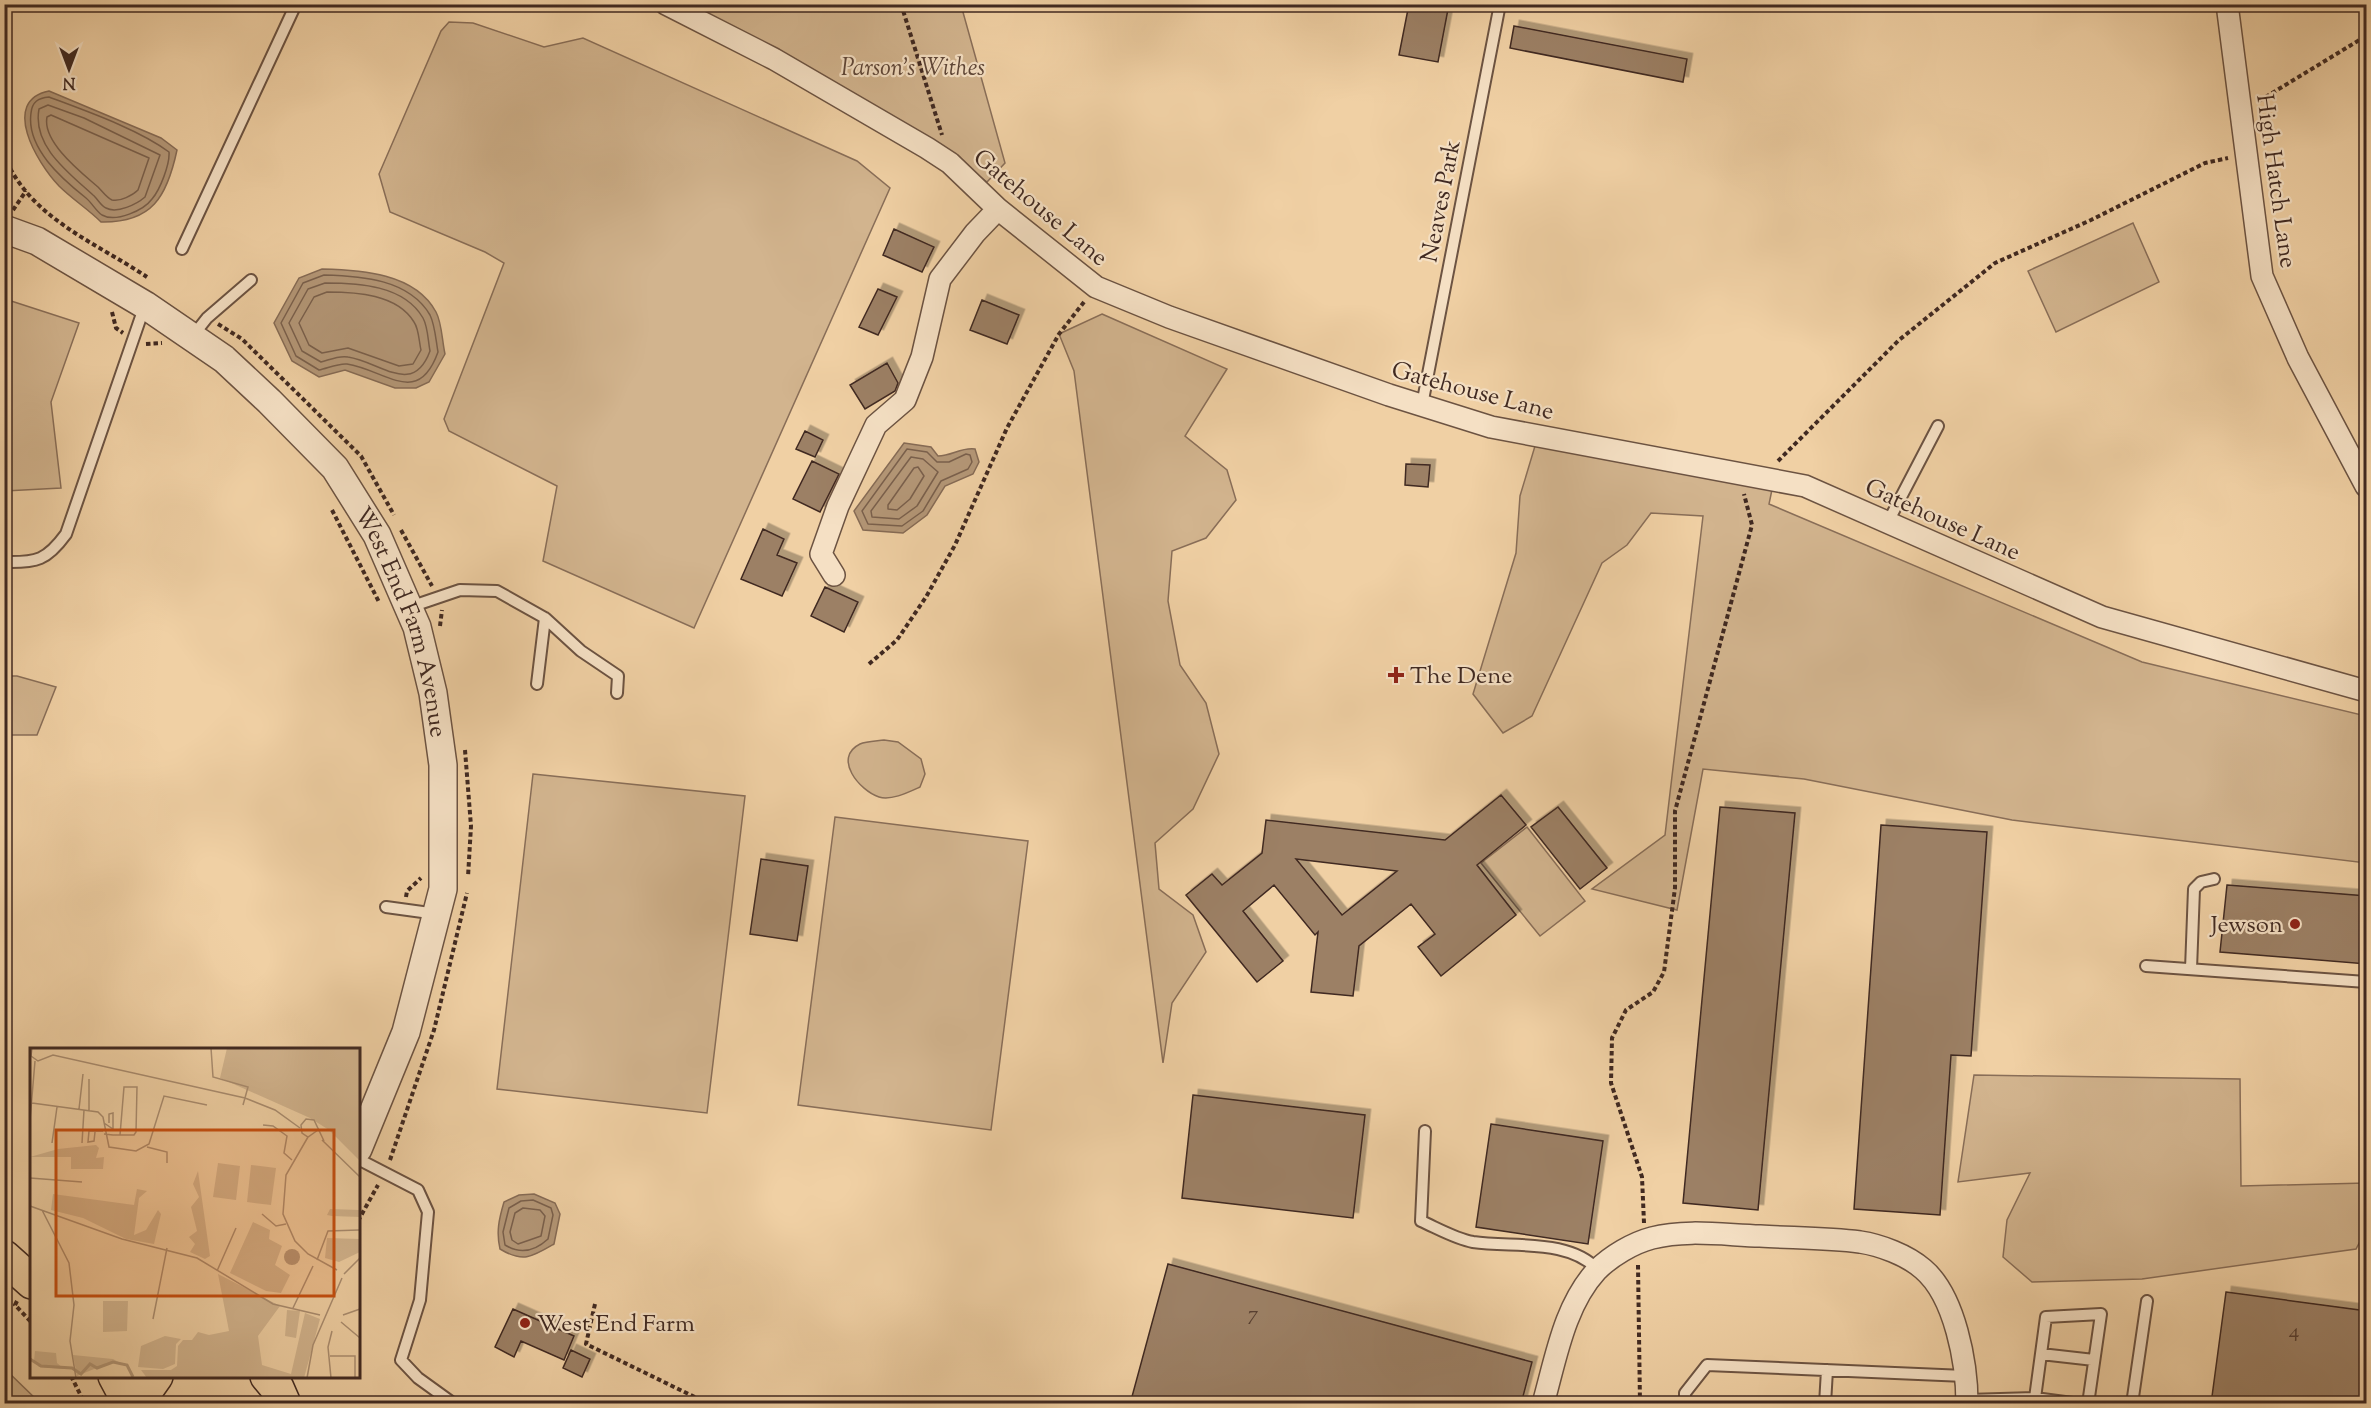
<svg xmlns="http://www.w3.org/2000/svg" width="2371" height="1408" viewBox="0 0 2371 1408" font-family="'Sorts Mill Goudy',serif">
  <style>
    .green { fill: #d2b48e; stroke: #896e58; stroke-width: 1.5 }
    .water { fill: #b49777; stroke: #866b55; stroke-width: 1.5 }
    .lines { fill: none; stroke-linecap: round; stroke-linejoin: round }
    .shore { stroke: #7a604c; stroke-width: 1.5 }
    .building { fill: #9c8065; stroke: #402921; stroke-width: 1.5; fill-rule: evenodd; filter: url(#shadow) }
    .service-casing { stroke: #6c5342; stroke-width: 14 }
    .minor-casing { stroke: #6c5342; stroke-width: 24 }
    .tertiary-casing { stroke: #6c5342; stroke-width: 30 }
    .primary-casing { stroke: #402921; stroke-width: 36 }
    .path { stroke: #402921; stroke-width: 4; stroke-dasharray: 4.5 3; stroke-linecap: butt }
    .service { stroke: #f5e0c4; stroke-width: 10 }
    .minor { stroke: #f5e0c4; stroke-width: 21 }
    .tertiary { stroke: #f5e0c4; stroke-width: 27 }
    .primary { stroke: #f0d0a4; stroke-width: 33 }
    .poi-dot { fill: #8f2418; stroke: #f5e0c4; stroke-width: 2 }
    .labels { text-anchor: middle; stroke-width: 4.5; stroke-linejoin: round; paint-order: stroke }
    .number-label { font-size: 21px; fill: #573f32 }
    .park-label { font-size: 24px; font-style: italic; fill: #5d4537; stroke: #f5e0c4 }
    .street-label { font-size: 24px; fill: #402921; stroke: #f5e0c4 }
    .poi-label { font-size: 24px; fill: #402921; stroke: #f5e0c4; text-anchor: start }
    .inset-river { fill: none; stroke: #b49777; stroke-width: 3 }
    .inset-road { fill: none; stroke: #aa8d70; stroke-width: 1.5 }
    .view { fill: #c64f10; fill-opacity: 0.15; stroke: #c64f10; stroke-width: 3 }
    .inset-edge { fill: none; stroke: #402921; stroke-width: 3 }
  </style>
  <defs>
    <filter id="shadow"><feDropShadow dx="5.5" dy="-5.5" stdDeviation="0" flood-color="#0004"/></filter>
  </defs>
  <rect width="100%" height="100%" fill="#f0d0a4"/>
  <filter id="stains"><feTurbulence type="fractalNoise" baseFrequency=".00333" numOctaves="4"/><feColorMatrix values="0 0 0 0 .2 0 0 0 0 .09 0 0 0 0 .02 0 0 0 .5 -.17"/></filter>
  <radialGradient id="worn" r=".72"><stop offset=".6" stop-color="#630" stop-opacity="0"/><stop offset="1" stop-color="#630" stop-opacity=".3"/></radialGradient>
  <path class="green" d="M666,5h295l44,158 -18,19 -18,-13z
    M449,22l24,1 71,24 39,-9 274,123 33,27 -196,440 -151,-67 14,-75 -108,-55 -5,-12 60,-156 -19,-11 -95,-40 -11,-38 62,-143z
    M2133,223l26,59 -103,50 -28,-61z
    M5,299l74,24 -28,79 10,86 -56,3z
    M1102,314l125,55 -42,67 42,34 9,30 -30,38 -34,13 -4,50 12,64 26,38 13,51 -26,55 -38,34 4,46 34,26 13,37 -34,51 -9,60 -89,-692 -15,-37z
    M1538,436l236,44 -5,24 373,158 224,54v147l-354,-43 -208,-41 -101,-10 -26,141 -85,-21 73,-54 38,-319 -52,-3 -24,32 -25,18 -70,153 -29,17 -30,-39 43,-141 4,-57z
    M5,676h12l39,11 -19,48h-32z
    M884,740l14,2 23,17 4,15 -5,13c-11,5 -29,14 -41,10 -19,-6 -47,-39 -19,-53 6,-3 17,-3 24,-4z
    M533,774l212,22 -38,317 -210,-24z
    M835,817l193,24 -37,289 -193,-25z
    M1527,827l58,74 -45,35 -59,-73z
    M1974,1075l266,4 1,107 125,-3v47l-10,19 -214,30 -110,3 -29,-25 4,-37 23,-47 -72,9z
    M4,1369h1l35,34h-35z"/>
  <path class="water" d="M49,91l112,47 16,12c-10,47 -25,73 -76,72 -13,-13 -29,-23 -42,-36 -22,-23 -59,-85 -10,-95z
    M322,269c39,1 93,4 114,43 6,11 6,29 9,42l-16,28 -13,6h-21l-50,-18 -26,7 -27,-16 -18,-38 25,-45z
    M904,443l27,4 7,9c14,0 23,-9 37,-7l4,13 -6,12 -28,12 -18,29 -24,18 -40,-3 -9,-19z
    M534,1194l21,9 5,11 -6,30c-22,13 -31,19 -54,5 -4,-17 -1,-30 4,-47l15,-7z"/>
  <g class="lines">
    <path class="shore" d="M49,97c37,14 89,32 120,55 1,12 -9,38 -17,47 -8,11 -36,24 -50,16 -6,-4 -10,-12 -16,-17 -24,-19 -60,-50 -55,-85 1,-11 7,-15 18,-16z
      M48,105l36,13 76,37 -15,42c-8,7 -28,17 -39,11 -5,-2 -9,-10 -13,-13 -24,-22 -61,-49 -54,-86z
      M51,115l98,43 -11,32c-5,5 -18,12 -26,10 -5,-2 -10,-9 -14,-13 -16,-14 -56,-45 -51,-70z
      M324,275c37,1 85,4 106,40 5,10 6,26 8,37 -20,56 -52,18 -91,12 -8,-1 -19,4 -28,6l-23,-14 -15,-33 22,-40z
      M325,283c33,0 79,2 98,35 5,9 5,23 7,33 -17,46 -49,11 -82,6 -9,-2 -19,3 -27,5l-19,-11 -13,-28 19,-34z
      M327,292c29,0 70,2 87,30 5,7 5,20 7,28l-8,14 -14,2 -51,-18 -26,5 -13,-8 -10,-22 15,-26z
      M907,449l20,3 10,10h12l17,-8 4,1 2,7 -4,7 -27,12 -18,30 -21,15 -34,-2 -6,-13z
      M911,457l12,2 15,13 -21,34 -18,13 -27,-2 -1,-6z
      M918,467l6,9 -14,23 -13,11 -9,-1v-4l26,-37z
      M533,1200l18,8 2,7 -5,24c-13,12 -27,16 -43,6l-2,-13 6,-24 12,-7z
      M523,1208l17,2 5,6 -4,20 -23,8 -6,-4 -2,-8 5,-19z"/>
  </g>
  <path class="building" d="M1409,4h40l-11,58 -39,-7z
    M1514,26l173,33 -4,23 -173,-34z
    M894,229l40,18 -12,25 -39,-17z
    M878,289l19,8 -19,38 -19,-8z
    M982,300l37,15 -12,29 -37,-14z
    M887,363l11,20 -3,8 -30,18 -15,-24z
    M805,431l18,9 -8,17 -19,-8z
    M812,461l27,13 -19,38 -27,-13z
    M1406,464l24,1 -2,22 -23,-2z
    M763,529l21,10 -7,16 20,8 -15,33 -41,-17z
    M825,587l33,15 -14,30 -33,-16z
    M1501,795l25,30 -49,40 39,50 -75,61 -23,-29 17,-13 -24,-30 -52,42 -6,50 -42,-4 7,-60 -3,3 -41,-50 -31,26 40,50 -26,21 -71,-87 26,-21 10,11 40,-32 4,-33 179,20zM1296,859l101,12 -55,44z
    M1558,807l49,61 -27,21 -49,-62z
    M1720,807l75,6 -37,397 -75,-7z
    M1881,825l106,7 -16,224 -20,-1 -11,160 -86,-6z
    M761,859l47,7 -11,75 -47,-7z
    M2227,885l140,11v68l-147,-12z
    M1193,1095l172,20 -12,103 -171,-20z
    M1491,1124l112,17 -15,103 -112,-17z
    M1168,1264l364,98 -11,42h-391z
    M2226,1292l141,19v38l-8,55h-148z
    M513,1309l61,27 -10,24 -43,-19 -7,16 -19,-10z
    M571,1350l19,9 -8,18 -19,-9z"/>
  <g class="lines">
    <g class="service-casing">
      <path id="service" d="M182,249l114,-245
        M192,337l15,-19 44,-38
        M1422,405l78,-401
        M1888,522l50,-96
        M4,562c33,1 43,-2 62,-28l79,-229
        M410,607l50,-17 37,1 48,27 36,33 37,25 -1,17
        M537,684l8,-66
        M386,907l51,7
        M2146,966l220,16
        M2191,969l3,-80 7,-7 13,-3
        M1425,1131l-4,90c16,7 35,18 52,21 40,6 96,-4 125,28
        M358,1159l60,31 10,22 -8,88 -19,60 17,18 36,26
        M2041,1354l53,6
        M2035,1398l11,-81 55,-3 -13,90
        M1967,1400l68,-2 45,6
        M1685,1404v-11l22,-28 258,11
        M1825,1404l2,-34
        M2132,1404l15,-103"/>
    </g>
    <g class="minor-casing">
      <path id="minor" d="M666,4l108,55 153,89 23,15 48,46 98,78 73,30 220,78 102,32 314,59 297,131 264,74
        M2227,4l35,272 36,82 68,128
        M834,575l-13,-21 17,-48 38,-81 29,-25 17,-43 18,-78 35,-46 23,-24
        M1543,1404c13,-46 21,-98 54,-134 14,-14 36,-27 55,-32 34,-9 73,-3 108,-2 33,2 67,2 100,6 20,3 47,13 63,27 32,27 44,94 44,135"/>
    </g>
    <g class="tertiary-casing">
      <g id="tertiary">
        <path id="s1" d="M4,229l33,12 108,64 79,54 45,42 66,67 42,67 40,92 16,66 10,72v124l-37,143 -48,117"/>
      </g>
    </g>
    <g class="primary-casing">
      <path id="primary" d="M4,1257l28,25
        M115,1376l15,28
        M267,1376l10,12 7,16
        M140,1404l4,-11 12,-17"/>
    </g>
    <path class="path" d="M901,4l41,131
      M2259,101l107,-65
      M4,155c25,63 91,87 143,122
      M13,210l13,-19
      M112,312l4,16 7,5
      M218,324l24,15 119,117 33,59
      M146,344l16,-1
      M1778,461l121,-121 96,-77 96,-43 114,-57 23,-5
      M332,510l47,92
      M401,530l31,56
      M440,626l2,-16
      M869,664l28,-24 29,-43 29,-52 52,-117 52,-94 25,-32
      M465,750l6,76 -3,51
      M406,897l1,-6 14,-13
      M390,1160l44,-130 33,-137
      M358,1221l20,-36
      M1644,1223l-2,-46 -31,-94 1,-45 14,-28 27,-18 11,-20 11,-84v-77l77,-286 -8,-31
      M1638,1265l2,139
      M17,1301l-2,4 17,18
      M595,1304l-9,40 123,60
      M71,1376l14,28"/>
    <use href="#service" class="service"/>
    <use href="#minor" class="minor"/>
    <use href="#tertiary" class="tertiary"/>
    <use href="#primary" class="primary"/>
  </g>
  <g class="poi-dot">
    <path d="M1393 666h6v6h6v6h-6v6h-6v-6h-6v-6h6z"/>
    <circle cx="2295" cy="924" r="6"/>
    <circle cx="525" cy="1323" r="6"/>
  </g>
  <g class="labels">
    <g class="number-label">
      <text x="1253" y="1320">7</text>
      <text x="2294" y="1337">4</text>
    </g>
    <g class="park-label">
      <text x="913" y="75">Parson's Withes</text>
    </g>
    <g class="street-label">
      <text transform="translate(2277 181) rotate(82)" y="8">High Hatch Lane</text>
      <text transform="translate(1440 201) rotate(-79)" y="8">Neaves Park</text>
      <text transform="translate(1041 207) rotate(40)" y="8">Gatehouse Lane</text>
      <text transform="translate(1473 390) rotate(15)" y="8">Gatehouse Lane</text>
      <text transform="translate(1943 519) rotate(24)" y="8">Gatehouse Lane</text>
      <text dy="8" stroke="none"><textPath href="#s1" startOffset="582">West End Farm Avenue</textPath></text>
    </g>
    <g class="poi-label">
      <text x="1410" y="683">The Dene</text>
      <text x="2283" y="932" text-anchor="end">Jewson</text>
      <text x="537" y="1331">West End Farm</text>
    </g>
  </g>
  <g transform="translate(30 1048)">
    <rect width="330" height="330" fill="#f0d0a4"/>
    <path d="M197,0h133v113l-31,-31 -19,-12 -90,-40zM66,97l3,3 -3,10 8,-1 -1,12h-32v-12h-41l28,-8zM188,115l22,3 -4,34 -23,-3zM221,117l25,3 -5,37 -24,-3zM168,123l12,85 -5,3 -15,-7 5,-8 -6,-7 8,-6 -6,-24 8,-10 -6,-13zM107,141l10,2 -8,7 -5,37 12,-5 12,-20 3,4 -7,30 -28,-5 -43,-21 -32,-8 2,-16 81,11zM300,161l30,1v7l-28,-1 -5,-1zM223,174l17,8 -1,9 13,7 -7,19 15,10 -9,18 -15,-2 -36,-18zM297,190l33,1v13l-21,10 -14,-4zM188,226l62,32 -22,30 4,29 29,9 14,-61 15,6 -16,59h-157l-6,-8h30l6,-4 1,-20 5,-6h9l6,-8 11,3 20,-4zM73,253h25l-1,30 -24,1zM257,262l13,1 -4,27 -11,-2zM135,288l16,3 -5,5 -1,20 -12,5 -25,-2 3,-21zM5,303l21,2 1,10 7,6 -25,-2 -5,-6zM43,307l40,4 11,6 -13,-3 -34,14z" fill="#d2b48e"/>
    <path d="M254 209a8 8 0 1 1 16 0a8 8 0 1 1-16 0Z" fill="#b49777"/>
    <path class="inset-river" d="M0,311l11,7 31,2 9,6 9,-10 7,4 16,-6 14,3 6,12"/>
    <path class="inset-road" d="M2,0l-1,8 7,5 15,-6 192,43 30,12 25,18M78,0h52M181,0l2,29 35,10 -5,18M59,31v32M2,55l66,9 5,5 6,30 27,4 13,-7 15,-48 43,9M49,61l4,-35M0,72l5,-59M74,75l9,6v-16l-4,1v9M233,77l10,1 14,10 -3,17 8,7M288,82l-10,7 -6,-4 -1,-8 5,-6 8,1 10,21M65,84l-1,9 -6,1 1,-11h14M74,86l9,1h21l2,-3 1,-45h-13l-4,48M278,89l-22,38 -3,39 12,27 13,13 29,16M292,92l38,37M22,95l5,-36M52,95l2,-33M117,99l20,5v11M0,130l52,4M0,158l92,33 75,19 76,46 47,11M12,162l27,53 5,42 -4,36 6,37M232,166l14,12 10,-2M287,212l11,-29 31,-1M187,223l19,-43M314,226l16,-16M263,260l20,-42M313,267l17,-6M123,271l14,-71M311,274l19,16M300,308h25v21M277,330l6,-33 29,-67M301,330l-3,-31 4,-16"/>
    <path class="view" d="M26,82h278v166h-278z"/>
    <rect width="330" height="330" class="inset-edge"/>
  </g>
  <rect width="2371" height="1408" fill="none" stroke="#f0d0a4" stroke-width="24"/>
  <rect x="6" y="6" width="2359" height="1396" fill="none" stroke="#402921" stroke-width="3"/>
  <rect x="12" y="12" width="2347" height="1384" fill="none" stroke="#402921" stroke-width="1.5"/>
  <g transform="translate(69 69) rotate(180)" stroke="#f5e0c4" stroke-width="4.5" paint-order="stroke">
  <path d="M0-4.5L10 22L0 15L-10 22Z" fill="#402921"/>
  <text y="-9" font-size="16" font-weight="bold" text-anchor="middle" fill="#402921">N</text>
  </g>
  <rect width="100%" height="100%" filter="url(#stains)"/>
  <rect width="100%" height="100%" fill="url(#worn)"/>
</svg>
